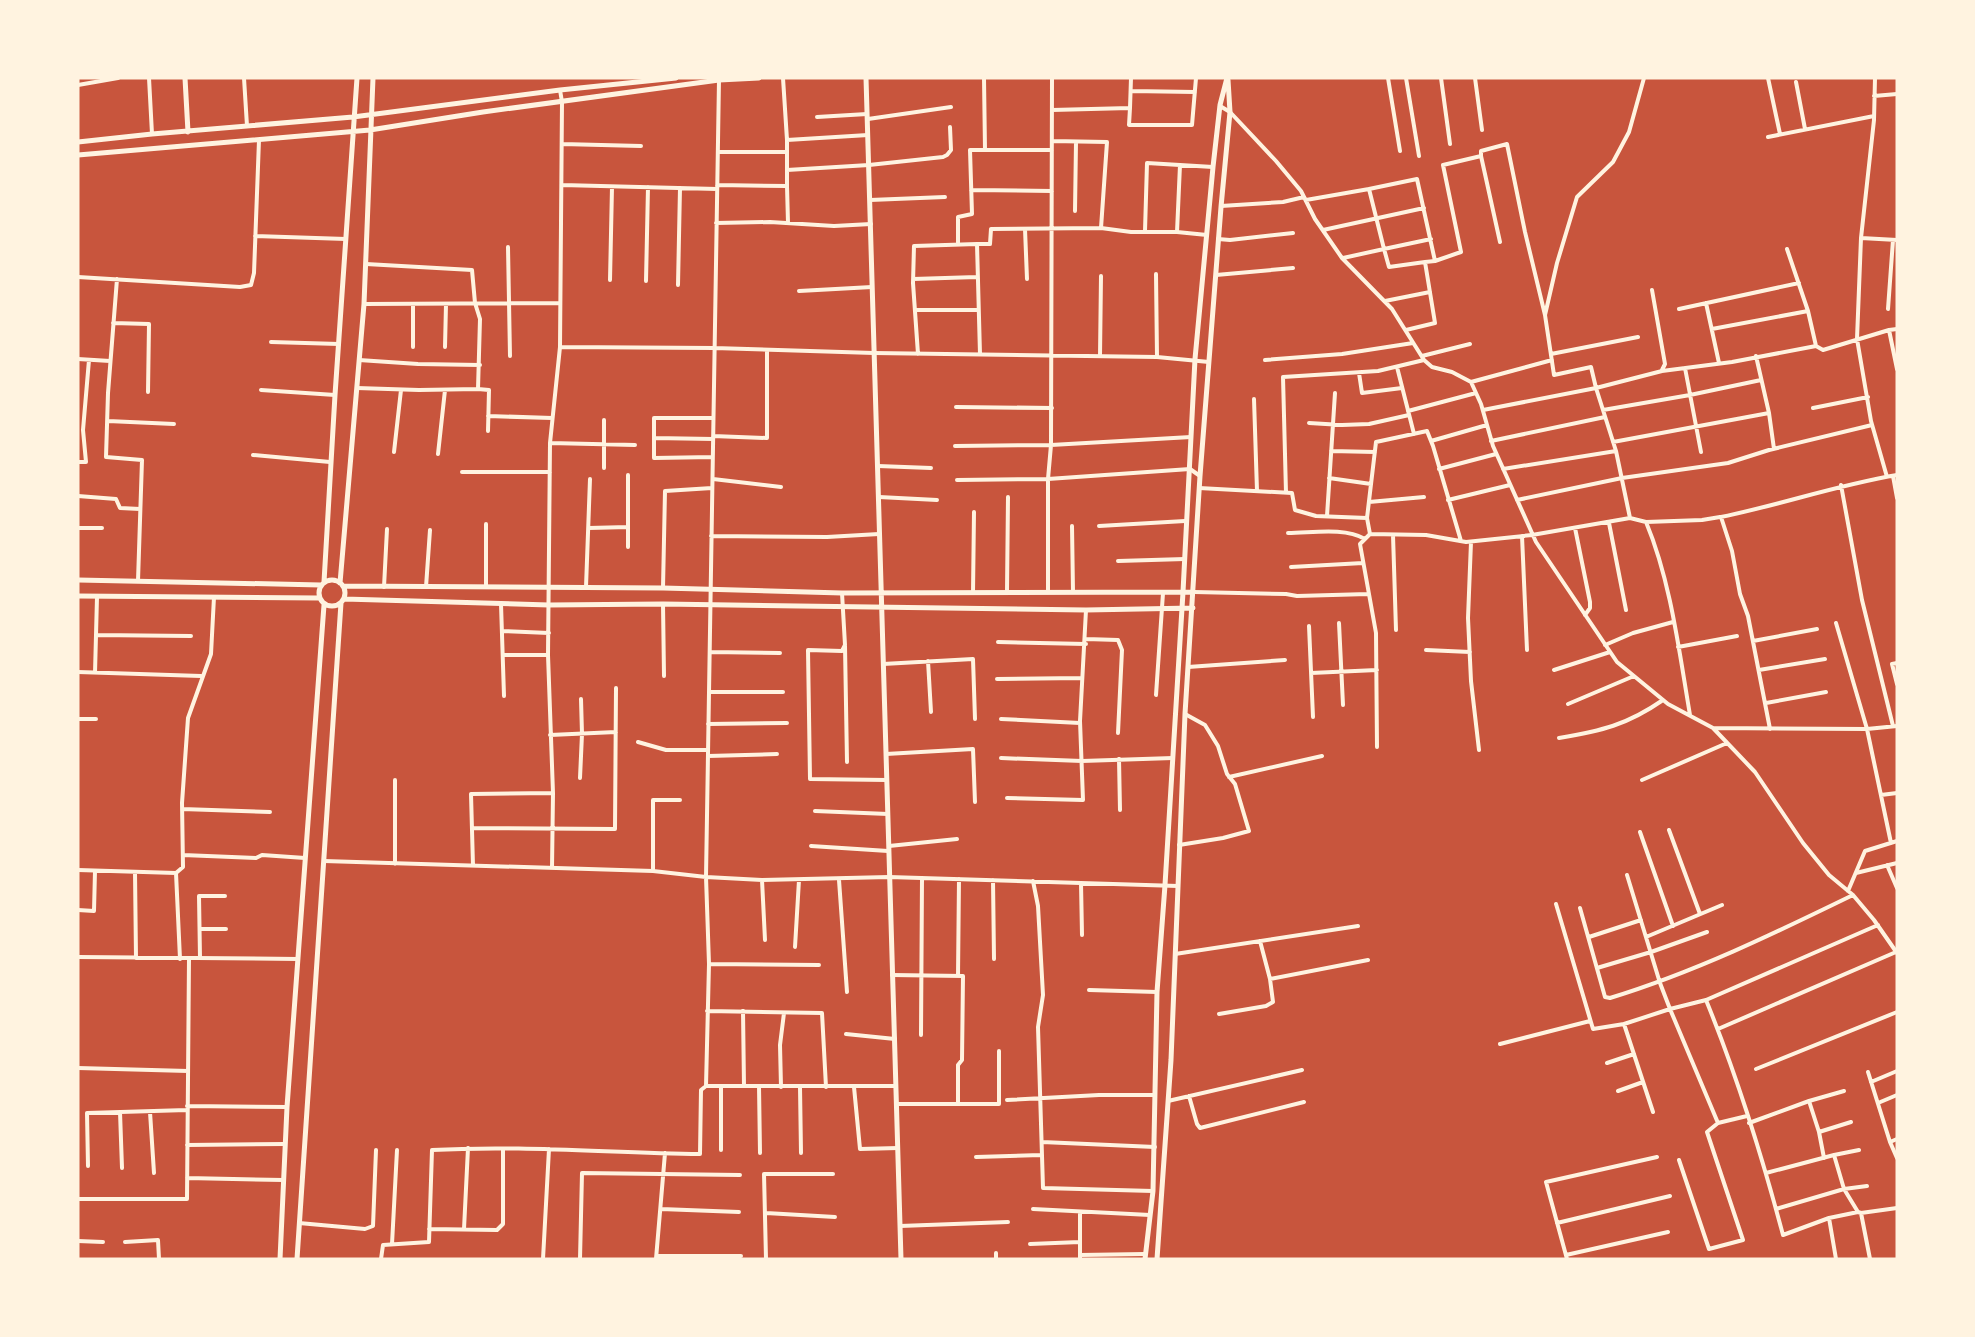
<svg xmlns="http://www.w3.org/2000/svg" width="1975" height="1337" viewBox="0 0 1975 1337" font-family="'Space Grotesk',sans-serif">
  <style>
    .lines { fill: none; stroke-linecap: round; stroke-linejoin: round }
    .minor { stroke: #fff3e0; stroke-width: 4 }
    .tertiary { stroke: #fff3e0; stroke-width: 5 }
  </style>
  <rect width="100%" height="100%" fill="#c8553d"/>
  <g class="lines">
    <path class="minor" d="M149,78l3,56
      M244,78l3,48
      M783,78l4,62
      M984,78l1,72
      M1388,78l12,73
      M1406,78l13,78
      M1441,78l9,66
      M1475,78l7,52
      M1768,78l12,56
      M1875,78l-1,42 -13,118 -4,101 14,82 16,56
      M719,80l-13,797 3,87 -3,122h190
      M1796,82l9,47
      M78,85l40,-7
      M1131,91l64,1
      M1874,96l23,-2
      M1220,106l10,6 46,49 25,30 14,28 27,39 50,51 32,51 8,7 20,5 19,10 10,22 12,42 43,96 81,120 51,42 45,24 42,44 48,71 26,32 24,20 21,25 23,33
      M1130,108l-1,17h63l4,-47
      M1052,110l78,-2 1,-30
      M817,117l50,-3
      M868,119l83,-12
      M1768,137l106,-21
      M1052,141l55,1 -6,86
      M562,144l79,2
      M718,152h69
      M1481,156v-5l26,-7 18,88 20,83 9,60 37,-8 5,21 66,-17 70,-9 84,-16 -8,-35 -21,-62
      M787,170l82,-5 74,-8 4,-2 4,-5 -1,-23
      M562,185l155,4
      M717,185l70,1v-46l81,-5
      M787,186l1,37
      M1369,189l48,-10 18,82 -10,1
      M971,190l81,1
      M870,200l75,-3
      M1306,200l63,-11 15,60 -41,9
      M1221,206l62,-4 21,-5
      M1075,211l1,-69
      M716,223l54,-1 64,4 37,-2
      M1025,229l2,50
      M1323,230l101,-22
      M1145,231l2,-68 66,4
      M1177,232l3,-67
      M255,236l91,3
      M1861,238l36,2
      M1218,239l12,1 63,-7
      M977,244h13l1,-15 110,-1 30,4h46l30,3
      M958,245v-28l14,-3 -2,-64h82
      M508,247l2,109
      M1435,261l26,-9 -18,-87 38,-9 19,86
      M1156,274l1,83
      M1216,275l77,-7
      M78,277l162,10 11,-2 3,-12 5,-133
      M117,279l-9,114 -2,64 36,3 -4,121
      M913,279l64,-2
      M610,280l2,-93
      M646,281l2,-94
      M678,285l2,-97
      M1652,290l13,74 -3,6
      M799,291l73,-4
      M1385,301l45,-9
      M1706,303l13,60
      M364,304l196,-1
      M413,304v43
      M1679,309l120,-26
      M1888,309l5,-69
      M915,310h62
      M1545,315l12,-52 20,-66 36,-35 16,-30 15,-54
      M113,323l36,1 -1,68
      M1712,329l96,-18
      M1406,330l29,-7 -10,-61 -36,5 -5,-18 47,-10
      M1889,330l8,-1
      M271,342l68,2
      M1816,346l7,4 66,-20 8,39
      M445,347l1,-43
      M560,347l154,1 160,5 283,4 52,5
      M918,354l-5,-71 1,-37 63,-2 3,110
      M1551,354l87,-17
      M1100,356l1,-80
      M1422,356l48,-12
      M78,359l32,2
      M359,360l59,4 62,1
      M1265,360l77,-6 71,-11
      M1397,367l17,67
      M1685,368l16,84
      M1359,373l3,20 40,-5
      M1471,382l81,-22
      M357,388l62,2 59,-1 2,-70 -5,-16 -3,-33 -106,-6
      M478,389l11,1 -1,41
      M261,390l74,5
      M1254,399l3,92
      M956,407l96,1
      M1813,408l55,-11
      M1483,410l113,-22 20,63
      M1603,410l87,-15 71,-15
      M1408,411l68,-18
      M1769,413l5,36
      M488,416l64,2
      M604,420v48
      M108,421l66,3
      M1309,423l33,2 27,-1 40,-9
      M713,436l54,2v-88
      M654,438l59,1
      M1431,441l56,-16
      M1491,441l114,-24
      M1613,442l156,-29 -13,-57
      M550,443l85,2
      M955,446l96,-1 140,-8
      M1331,451l44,1
      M394,452l7,-62
      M438,454l7,-64
      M253,455l77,7
      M713,457l-59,1v-40h59
      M78,462h8l-3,-32 6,-70
      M878,466l53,2
      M1439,469l57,-15
      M1503,469l113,-18 14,67
      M462,472h88
      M1893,476l4,22
      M1329,478l42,6
      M713,479l68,8
      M957,480l91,-1 142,-10 10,7
      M1841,485l21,115 31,126
      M1199,488l93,5 3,17 21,6 51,2 3,16 56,1 40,7 66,-7 98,-17 16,4c25,60 33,129 44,193
      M1286,493l-3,-116 95,-6 46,-11
      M78,496l38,3 4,9 20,1
      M879,497l58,3
      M1448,500l62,-15
      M1517,500l105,-22 106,-15 41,-13 103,-25
      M1369,502l55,-5
      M1327,516l8,-123
      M1367,518l9,-76 51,-11 6,15 28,95
      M1646,522l56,-2 18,-3
      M1609,523l17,87
      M486,524v63
      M1072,526l1,66
      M1099,526l86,-5
      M78,528h24
      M589,528l39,-1
      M1575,528l15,74v6l-5,7
      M1288,533c24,0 56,-6 77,6
      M1370,534l-10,10 16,89 1,114
      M1393,535l3,95
      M711,536l116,1 52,-3
      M1522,536l5,114
      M1471,542l-3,76 3,63 8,69
      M628,547v-72
      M1118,561l67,-2
      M1291,567l72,-4
      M384,587l3,-58
      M426,587l4,-57
      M586,587l4,-108
      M663,588l2,-97 47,-3
      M1007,592l1,-95
      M1048,592v-113l3,-34 1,-367
      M1194,592l92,2 11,2 71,-2
      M842,593l3,52 -3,6 -34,-1 2,129 77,1
      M973,593l1,-81
      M501,604l3,92
      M663,604l1,72
      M1339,623l4,82
      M1309,626l4,91
      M502,631l47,2
      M96,635l95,1
      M1086,639l32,1 4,10 -4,83
      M1753,641l64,-12
      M998,642l88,2
      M1605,645l28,-12 40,-11
      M845,646l2,116
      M1678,647l59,-11
      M1426,650l44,2
      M710,652l70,1
      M503,655h45
      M928,661l3,51
      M1897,663l-5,1 5,20
      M883,664l90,-5 2,60
      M1188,667l97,-7
      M1554,670l56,-18
      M1759,670l66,-11
      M78,672l123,4
      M95,673l2,-76
      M1311,673l66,-3
      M997,679l85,-1
      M709,692h74
      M1156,695l7,-102
      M1766,703l60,-11
      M1568,704l66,-28
      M78,719h18
      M1001,719l79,4
      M708,724l79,-1
      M1713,728l154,1 -31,-106
      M1770,729l-22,-113 -8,-22 -8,-43 -11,-34c59,-12 116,-32 176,-42
      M550,735l66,-3
      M1559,738c42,-7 68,-13 104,-38
      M638,742l28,8h42
      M886,754l87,-5 2,53
      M708,756l69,-2
      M1001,758l81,3 91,-3
      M1119,759l1,51
      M1229,777l93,-21
      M580,778l2,-44 -1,-35
      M395,780v84
      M1642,780l85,-37
      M1881,795l16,-2
      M1007,798l76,2 -3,-79 6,-111
      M182,809l88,3
      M815,811l73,3
      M472,828l143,1 1,-141
      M1669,830l31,84
      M1640,832l33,94
      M1891,843l-24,-114 30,-3
      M1179,845l44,-7 26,-7 -14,-47 -8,-10 -9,-28 -13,-21 -20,-11
      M811,846l77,5
      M889,846l68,-7
      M183,855l73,3 6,-3 43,3
      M324,861l329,10 53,6 56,3 127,-3 289,9
      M1887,865l10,23
      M473,866l-2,-72 82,-1
      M552,868l1,-75 -5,-138 2,-212 10,-96 2,-245 -2,-12
      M78,870l98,3 7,-6 -1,-64 6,-85 23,-64 3,-57
      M653,871v-71h27
      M135,872l1,86
      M176,873l4,86
      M1856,873l41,-10
      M1627,875l33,108 10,26 36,-9 172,-75
      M762,880l3,60
      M839,880l8,112
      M993,880l1,79
      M1033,881l5,25 5,89 -5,32 5,161 110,3
      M1081,883l1,52
      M1848,891l17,-40 32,-10
      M1556,904l37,125 31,-5 46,-15 48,114
      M1580,908l25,89 5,1c85,-26 163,-64 243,-103
      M78,910l16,1 1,-40
      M200,929h26
      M1589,937l52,-17
      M1646,937l76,-32
      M795,947l4,-67
      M1175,954l183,-28
      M78,957l220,2
      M200,958l-1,-62h26
      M709,964l110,1
      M1597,968l54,-16 56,-20
      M892,975l71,1 -1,84 -4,5v39
      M958,976l1,-97
      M1270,979l98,-19
      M1089,990l68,2
      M1706,1000c31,76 56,156 77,235l46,-17 29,-6 3,1 36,-5
      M707,1011l115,2 4,74
      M743,1011l1,75
      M1219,1014l47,-8 7,-4 -3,-23 -10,-38
      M1624,1024l29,88
      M1718,1029l178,-77
      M846,1034l49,5
      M921,1035l1,-157
      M1500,1044l90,-23
      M1607,1063l27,-9
      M78,1068l110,3
      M1756,1069l141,-57
      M1868,1072l22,70 7,-3
      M1871,1082l26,-11
      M721,1086v64
      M759,1086l1,67
      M781,1087l-1,-42 4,-32
      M800,1087l1,66
      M854,1087l6,62 38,-1
      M1618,1091l25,-9
      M1189,1096l8,28 3,4 104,-26
      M1007,1100l92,-5h56
      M1168,1101l134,-31
      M1809,1101l35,-10
      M1878,1103l19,-8
      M897,1104h102v-53
      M187,1106l100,1
      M120,1112l2,56
      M150,1112l4,61
      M1749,1123l60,-22 10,31 5,26
      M1819,1132l32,-10
      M1042,1142l113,5
      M1890,1142l7,16
      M187,1145l98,-1
      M1834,1155l25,-5
      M976,1157l65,-2
      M1679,1160l30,89 34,-9 -36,-108 11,-9 29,-7
      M88,1166l-1,-53 100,-3
      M1766,1173l68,-18 10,34 14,23
      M187,1178l96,2
      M78,1199h109l2,-240
      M661,1209l78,3
      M1033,1209l117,6
      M1776,1209l68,-20 23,-3
      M766,1213l69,4
      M1861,1213l9,46
      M1829,1218l7,41
      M299,1223l66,6 8,-3 3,-76
      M1557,1223l113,-27
      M900,1226l108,-4
      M429,1229l68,1 6,-6v-75
      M464,1229l4,-81
      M78,1241l25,1
      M125,1242l33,-2 1,19
      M392,1244l5,-94
      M1030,1244l50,-2
      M996,1253v6
      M1080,1255l65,-1
      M1566,1255l102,-23
      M657,1256h84
      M381,1259l2,-14 46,-3 3,-92c89,-5 178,3 268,4l1,-64 5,-4
      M543,1259l6,-110
      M580,1259l2,-86 158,2
      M656,1259l9,-106
      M766,1259l-2,-85h69
      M1080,1259v-46
      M1567,1259l-21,-77 111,-25"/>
    <path class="tertiary" d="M185,78l3,54
      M866,78l35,1181
      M78,142l74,-8 201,-17 207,-27 116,-12
      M78,155l292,-25 113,-18 236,-32 40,-2
      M319 593a13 13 0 1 1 26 0a13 13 0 1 1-26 0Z
      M78,580l243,5
      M324,582l11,-187 22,-317
      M340,583l24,-279 9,-226
      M343,586l320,2 179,5 352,-1
      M78,596l241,2
      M344,599l205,6 114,-1 423,6 107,-2
      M280,1259l7,-152 37,-502
      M297,1259l44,-656
      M1145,1259l8,-68 4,-199 8,-107 18,-293 12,-233 18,-192 7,-62 7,-27
      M1157,1259l14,-199 14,-346 15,-238 21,-269 9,-95 -2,-32"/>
  </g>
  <rect width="1975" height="1337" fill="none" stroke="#fff3e0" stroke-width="159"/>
</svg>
